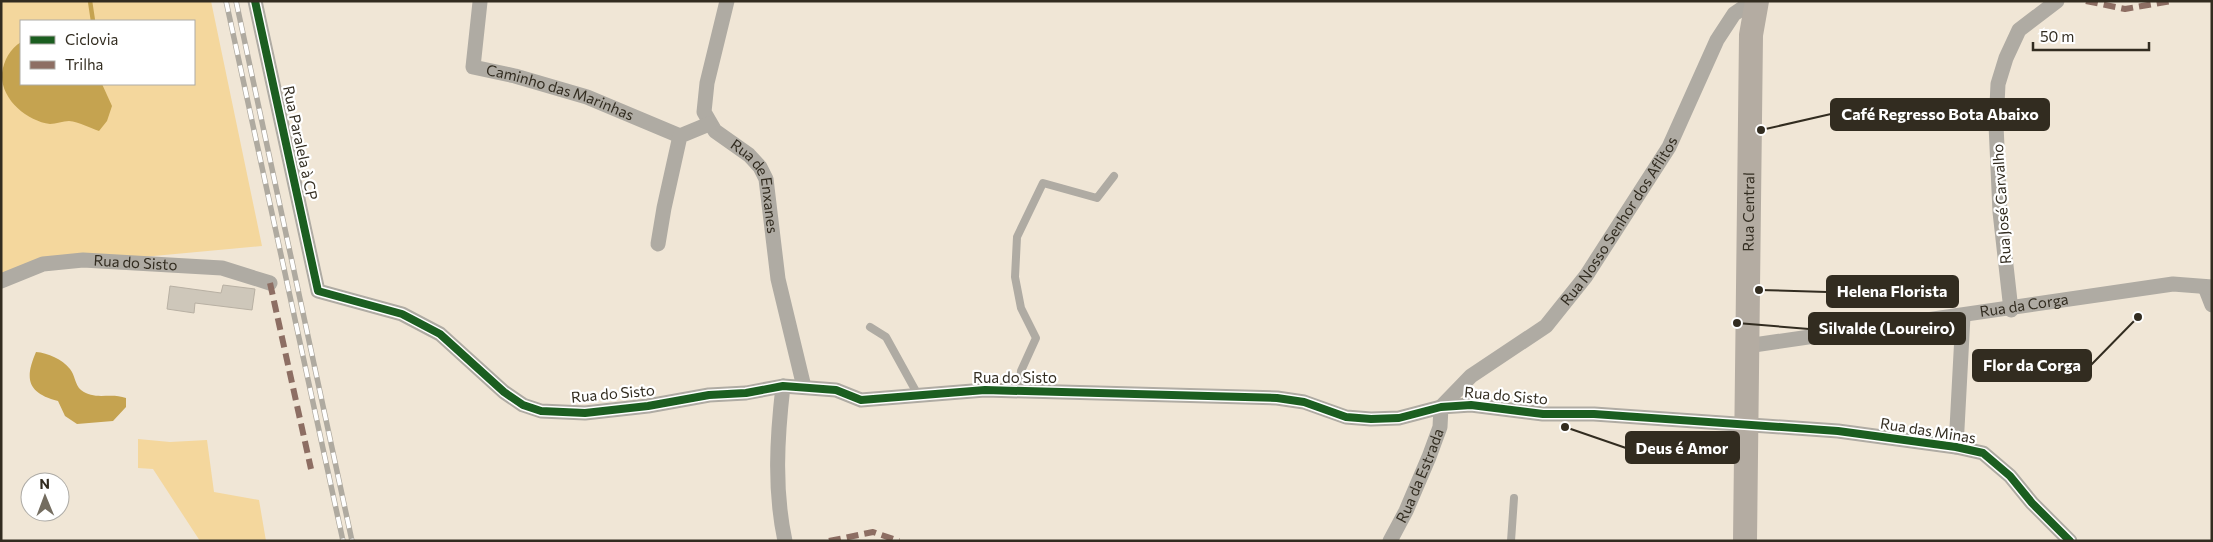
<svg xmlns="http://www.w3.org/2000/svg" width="2213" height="542" viewBox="0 0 2213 542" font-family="Commissioner,sans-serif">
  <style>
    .green { fill: #f4d79d; fill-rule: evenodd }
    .water { fill: #c5a350 }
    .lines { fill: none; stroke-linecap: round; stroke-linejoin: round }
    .stream { stroke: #c5a350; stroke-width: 4.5 }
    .building { fill: #cec7ba; stroke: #b8b0a3 }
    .service { stroke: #afaba3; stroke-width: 8 }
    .minor { stroke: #afaba3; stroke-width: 15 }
    .primary { stroke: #b4aca2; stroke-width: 24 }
    .rail-casing { stroke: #afaaa0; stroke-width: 5.5 }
    .rail { stroke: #fff; stroke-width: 4; stroke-dasharray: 11; stroke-linecap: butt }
    .quiet { stroke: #8d6e63; stroke-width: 6; stroke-dasharray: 12 6; stroke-linecap: butt }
    .cycleway-casing { stroke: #fff; stroke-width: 11 }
    .cycleway { stroke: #1b5e20; stroke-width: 8 }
    .labels { text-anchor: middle; stroke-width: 4.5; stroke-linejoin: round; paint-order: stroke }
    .street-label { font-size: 15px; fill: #322c20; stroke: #fff }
    .leader { fill: none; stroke: #322c20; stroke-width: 2 }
    .callout-dot { fill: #322c20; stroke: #fff; stroke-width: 2 }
    .callout { fill: #322c20; stroke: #322c20; stroke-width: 2 }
    .callout-label { font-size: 16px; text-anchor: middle; font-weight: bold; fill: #fff }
  </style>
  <rect width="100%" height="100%" fill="#f0e6d6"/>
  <path class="green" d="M1,1h210l51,245 -119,11 -142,18zM21,21h173v63h-173z
    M138,439l32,3 37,-2 7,52 45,8 7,41h-66l-47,-72 -15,-1z"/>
  <path class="water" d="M21,42v42h81l10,22 -5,15 -8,10c-9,-3 -20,-9 -30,-10 -6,0 -13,3 -19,3 -23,-3 -50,-25 -48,-51 2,-13 8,-24 19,-31z
    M36,352c12,1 26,7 34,17 5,6 5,16 11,21 14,11 29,2 45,8v9l-13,14 -36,3 -12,-8 -7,-15c-30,-8 -34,-21 -22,-49z"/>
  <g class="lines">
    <path class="stream" d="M90,1l3,20"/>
  </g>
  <path class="building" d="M223,285l32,4 -3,21 -57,-7 -1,10 -27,-4 3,-23 51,7z"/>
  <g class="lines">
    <path class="service" d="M870,327l16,10 32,58
      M1020,391l1,-20 15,-33 -15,-30 -6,-31 2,-40 26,-54 54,15 17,-22
      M1511,541l3,-43"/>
    <g class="minor">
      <path d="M255,1l63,290 84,23 38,20 64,58 19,13 18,6 44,2 63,-7 61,-11 37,-2 37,-7 53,4 25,10 124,-10 292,8 27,4 42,15 25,2 28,-1 42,-11 30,-2 72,9h51l244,17 118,16 27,6 27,23 22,27 38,38"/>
      <path id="s1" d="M727,1l-20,82 -3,29 11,19 34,24 11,12 6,12 12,100 26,108"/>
      <path id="s2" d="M480,2l-7,65 42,9 72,21 93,39"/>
      <path d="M658,244l6,-36 16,-72 29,-12"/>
      <path id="s3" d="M1,281l42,-17 40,-4 139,8 48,15"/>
      <path d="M2205,287l7,18"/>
      <path d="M2011,310l-11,-98 -4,-87 2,-41 8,-26 13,-28 38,-29"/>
      <path id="s4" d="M1747,346l426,-62 39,3"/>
      <path d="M783,386c-6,52 -9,104 2,155"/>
      <path d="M1956,447l7,-131"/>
      <path id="s5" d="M1390,541l16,-30 23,-54 11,-30 1,-20 30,-31 75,-50 40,-50 83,-129 48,-107 17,-26 19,-13"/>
    </g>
    <path class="primary" id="s6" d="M1745,541l6,-506 6,-34"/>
    <g class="rail-casing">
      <path id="rail" d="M226,1l117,540
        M236,1l116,540"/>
    </g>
    <use href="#rail" class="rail"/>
    <path class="quiet" d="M2086,1l39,8 46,-8
      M270,283l41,186
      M829,541l44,-9 26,9"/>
    <g class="cycleway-casing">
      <path id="cycleway" d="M255,1l63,290 84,23 38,20 64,58 19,13 18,6 44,2 63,-7 61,-11 37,-2 37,-7 53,4 25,10 124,-10 292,8 27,4 42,15 25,2 28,-1 42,-11 30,-2 72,9h51l244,17 118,16 27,6 27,23 22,27 38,38"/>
    </g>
    <use href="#cycleway" class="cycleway"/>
  </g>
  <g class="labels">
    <g class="street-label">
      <text dy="5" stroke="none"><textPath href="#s2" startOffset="156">Caminho das Marinhas</textPath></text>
      <text transform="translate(300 143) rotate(78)" y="5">Rua Paralela à CP</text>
      <text dy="5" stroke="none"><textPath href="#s1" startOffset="209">Rua de Enxanes</textPath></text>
      <text transform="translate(2002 204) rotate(-94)" y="5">Rua José Carvalho</text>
      <text dy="5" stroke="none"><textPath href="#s6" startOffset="329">Rua Central</textPath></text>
      <text dy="5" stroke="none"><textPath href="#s5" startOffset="406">Rua Nosso Senhor dos Aflitos</textPath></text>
      <text dy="5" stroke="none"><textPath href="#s3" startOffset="138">Rua do Sisto</textPath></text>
      <text dy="5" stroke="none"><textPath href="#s4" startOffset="280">Rua da Corga</textPath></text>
      <text x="1015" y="383">Rua do Sisto</text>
      <text transform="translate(613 394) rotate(-5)" y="5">Rua do Sisto</text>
      <text transform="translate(1506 396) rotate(5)" y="5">Rua do Sisto</text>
      <text transform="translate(1928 431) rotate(9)" y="5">Rua das Minas</text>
      <text dy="5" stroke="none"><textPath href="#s5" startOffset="72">Rua da Estrada</textPath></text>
    </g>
  </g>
  <path class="leader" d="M1761 130L1831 114M1759 290L1827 292M1737 323L1809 329M2138 317L2091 365M1565 427L1626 448"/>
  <g class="callout-dot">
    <circle cx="1761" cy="130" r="5"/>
    <circle cx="1759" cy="290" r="5"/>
    <circle cx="1737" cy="323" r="5"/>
    <circle cx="2138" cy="317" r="5"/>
    <circle cx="1565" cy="427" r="5"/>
  </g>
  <g class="callout">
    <rect x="1831" y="99" width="218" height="31" rx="5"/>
    <rect x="1827" y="276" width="131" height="31" rx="5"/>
    <rect x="1809" y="313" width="156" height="31" rx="5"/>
    <rect x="1973" y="350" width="118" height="31" rx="5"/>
    <rect x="1626" y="432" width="113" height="31" rx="5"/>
  </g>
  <g class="callout-label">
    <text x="1940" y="120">Café Regresso Bota Abaixo</text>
    <text x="1892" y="297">Helena Florista</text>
    <text x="1887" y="334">Silvalde (Loureiro)</text>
    <text x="2032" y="371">Flor da Corga</text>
    <text x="1682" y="454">Deus é Amor</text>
  </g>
  <rect width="2213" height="542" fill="none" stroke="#322c20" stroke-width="5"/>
  <rect x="20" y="20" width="175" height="65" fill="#ffffff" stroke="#adaba6"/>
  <rect x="30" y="36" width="25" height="8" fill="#1b5e20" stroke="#adaba6"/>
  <text x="65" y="45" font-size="15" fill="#322c20">Ciclovia</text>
  <rect x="30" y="61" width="25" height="8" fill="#8d6e63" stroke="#adaba6"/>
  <text x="65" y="70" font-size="15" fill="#322c20">Trilha</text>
  <g transform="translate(45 497) rotate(359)"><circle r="24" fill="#ffffff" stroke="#adaba6"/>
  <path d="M0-4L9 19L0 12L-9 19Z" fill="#746d60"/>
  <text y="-8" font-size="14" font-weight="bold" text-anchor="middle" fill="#322c20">N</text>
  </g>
  <path d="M2033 42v8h116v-8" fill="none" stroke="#322c20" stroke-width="2.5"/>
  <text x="2040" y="42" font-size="15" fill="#322c20" stroke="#ffffff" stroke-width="4" paint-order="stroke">50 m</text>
</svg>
